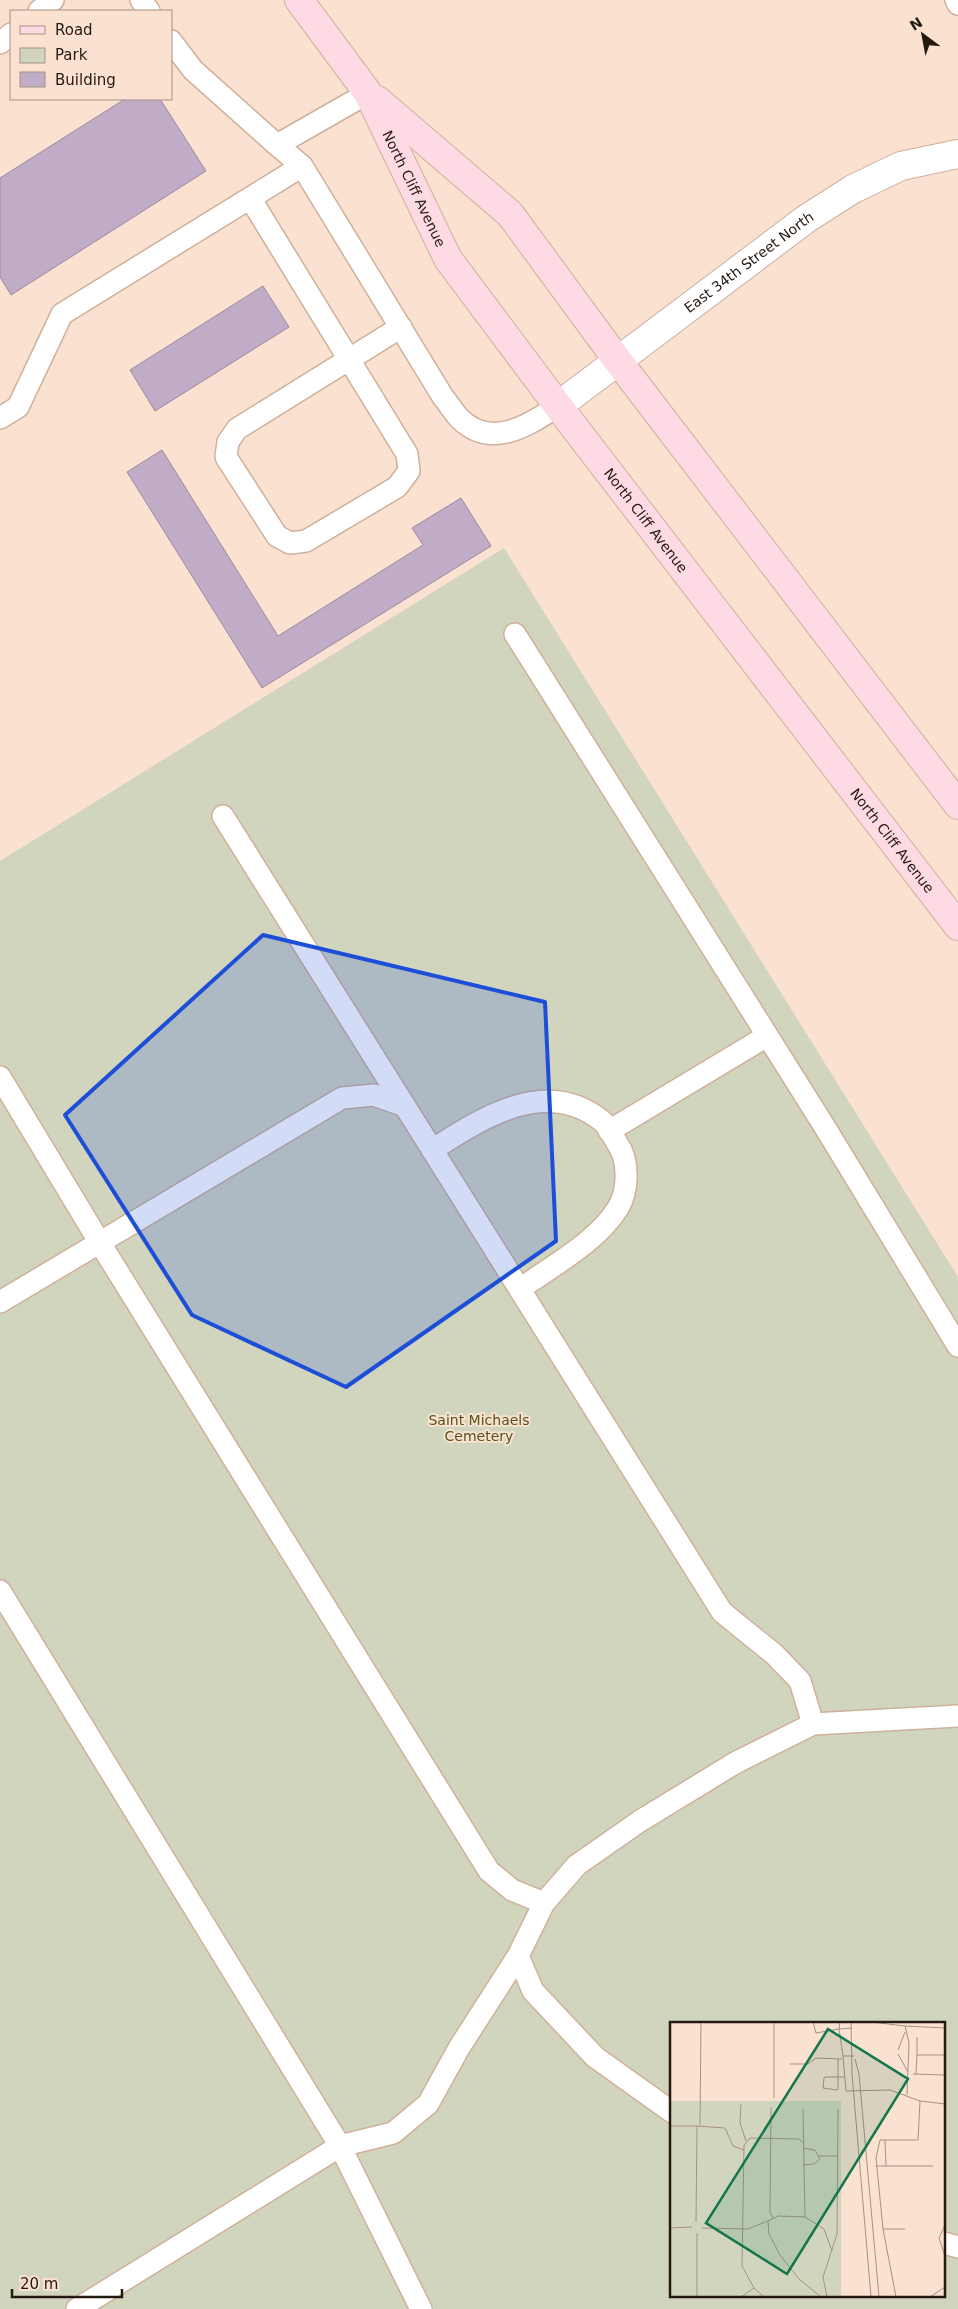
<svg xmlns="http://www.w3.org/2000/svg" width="958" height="2309" viewBox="0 0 958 2309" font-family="'DejaVu Sans',sans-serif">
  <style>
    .green { fill: #d2d5be; fill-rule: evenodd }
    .building { fill: #c1acc7; stroke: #9d88a3 }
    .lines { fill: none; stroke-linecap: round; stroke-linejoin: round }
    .service-casing { stroke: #ceb09b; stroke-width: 24 }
    .tertiary-casing { stroke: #ceb09b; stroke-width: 30 }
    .secondary-casing { stroke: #ceb09b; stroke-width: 30 }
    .service { stroke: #fff; stroke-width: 21 }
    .tertiary { stroke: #fff; stroke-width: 28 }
    .secondary { stroke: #fddae4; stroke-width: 28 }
    .marked { fill: #1d4ed8; fill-opacity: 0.2; stroke: #1d4ed8; stroke-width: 4; stroke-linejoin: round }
    .labels { text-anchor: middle; stroke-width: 4; stroke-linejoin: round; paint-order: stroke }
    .street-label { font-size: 14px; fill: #251a12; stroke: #fae1d0 }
    .park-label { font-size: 14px; fill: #51551b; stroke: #fae1d0 }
    .inset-road { fill: none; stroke: #a59184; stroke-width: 1 }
    .view { fill: #13774e; fill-opacity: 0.15; stroke: #13774e; stroke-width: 2.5 }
    .inset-edge { fill: none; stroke: #251a12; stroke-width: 2.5 }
  </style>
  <rect width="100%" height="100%" fill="#fae1d0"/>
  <path class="green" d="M504,548l454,729v1032h-958v-1448zM672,2023h272v272h-272z"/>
  <path class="building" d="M125,99h35l46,72 -195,124 -11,-18v-99z
    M263,286l26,41 -134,84 -25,-41z
    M162,450l116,186 145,-91 -11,-17 49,-30 30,48 -229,142 -135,-216z"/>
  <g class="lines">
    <g class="service-casing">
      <path id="service" d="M141,0l8,11
        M956,0l2,4
        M39,11l14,-11
        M171,41l22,29 84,75
        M0,43l11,-9
        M368,93l-91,52 25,21 141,231c6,7 11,16 17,22 32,31 68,6 98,-13
        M250,198l157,256 2,17 -12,16 -91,54 -16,2 -13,-7 -51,-79 2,-15 9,-13 164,-102
        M0,418l18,-11 44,-93 240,-148
        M515,634l311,495 132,217
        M223,816l499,796 52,42 26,27 13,43
        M0,1077l100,166 389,628 23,19 32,13
        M609,1131l158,-95
        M432,1150c50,-32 114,-74 170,-29 6,5 11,15 15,22 12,16 12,47 1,65 -21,34 -66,58 -98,81
        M0,1302l342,-204 32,-3 31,11
        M0,1591l340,555 81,163
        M672,2112l-77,-55 -62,-66 -15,-35 26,-53 33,-38 63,-44 95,-58 78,-39 145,-8
        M944,2243l14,4
        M77,2309l263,-163 53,-13 35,-29 31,-56 59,-92"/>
    </g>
    <g class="tertiary-casing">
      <g id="tertiary">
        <path id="s1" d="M558,406l248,-187 47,-30 48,-23 57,-12"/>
      </g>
    </g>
    <g class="secondary-casing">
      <g id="secondary">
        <path id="s2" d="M299,0l69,93 80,166 110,147 400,520"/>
        <path d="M377,100l133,114 108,147 340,444"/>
      </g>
    </g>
    <use href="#service" class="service"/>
    <use href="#tertiary" class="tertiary"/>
    <use href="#secondary" class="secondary"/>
  </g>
  <path class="marked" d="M263,935l282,67 11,239 -210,146 -154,-72 -127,-200z"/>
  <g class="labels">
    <g class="street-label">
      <text dy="5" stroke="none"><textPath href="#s2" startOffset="222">North Cliff Avenue</textPath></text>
      <text dy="5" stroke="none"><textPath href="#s1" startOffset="239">East 34th Street North</textPath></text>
      <text dy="5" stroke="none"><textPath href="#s2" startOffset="628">North Cliff Avenue</textPath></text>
      <text dy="5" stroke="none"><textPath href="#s2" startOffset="1032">North Cliff Avenue</textPath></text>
    </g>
    <g class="park-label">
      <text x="479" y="1425">Saint Michaels<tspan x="479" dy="16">Cemetery</tspan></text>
    </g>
  </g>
  <g transform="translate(670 2022)">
    <rect width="275" height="275" fill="#fae1d0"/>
    <path d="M0,79h171v196h-171z" fill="#d2d5be"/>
    <path class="inset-road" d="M104,0v76M143,0l3,11 23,-4 4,27M170,0l-1,7 13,-1M181,0l1,52 19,223M201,0l34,4 4,17 -2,52M235,4l40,2M228,28l7,-18M228,32l10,18M247,33v-18M184,34h-11l3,35 44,-1 30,11 25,3M168,37v29l-1,2 -14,-2 1,-10 1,-1h19M185,37l4,15 20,223M120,42h18l8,-6 26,1M243,52l32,1M246,52l1,-19h28M71,82l-1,19 6,18M101,85l-1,105 3,6M133,87l2,108M30,103l1,-103M0,104h27M215,118l1,26M133,126l12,2 5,9 -6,5 -11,1M149,134h19M206,144h57M26,200l1,-96 28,2 8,18 11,4M275,203l-6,13 6,18M0,206l22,-1M32,206l46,1 20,-8M213,207h22M27,211v64M71,275l13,-9M94,275l-10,-9 -12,-22 2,-121 6,-7 49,1 4,4M151,275l-22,-18 -19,-24 -11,-21 -1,-13 10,-5 27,1 19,12 8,22M157,275l-4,-20 14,-43 1,-125M226,275l-13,-68 -7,-71 4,-18h38l2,-39M260,275l15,-10"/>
    <path class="view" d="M158,7l80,50 -121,195 -81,-51z"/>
    <rect width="275" height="275" class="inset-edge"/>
  </g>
  <rect x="10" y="10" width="162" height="90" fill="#fae1d0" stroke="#a59184"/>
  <rect x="20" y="26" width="25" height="8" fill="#fddae4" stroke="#a59184"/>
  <text x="55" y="35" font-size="15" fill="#251a12">Road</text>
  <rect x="20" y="48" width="25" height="15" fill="#d2d5be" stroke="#a59184"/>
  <text x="55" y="60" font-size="15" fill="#251a12">Park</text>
  <rect x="20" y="72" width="25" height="15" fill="#c1acc7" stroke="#a59184"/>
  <text x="55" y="85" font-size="15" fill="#251a12">Building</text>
  <g transform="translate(923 35) rotate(328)" stroke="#fae1d0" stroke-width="4" paint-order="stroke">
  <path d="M0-4L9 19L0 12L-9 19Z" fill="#251a12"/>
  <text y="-8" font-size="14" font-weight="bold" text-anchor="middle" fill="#251a12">N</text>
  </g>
  <path d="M12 2289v8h110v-8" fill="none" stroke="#251a12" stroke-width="2.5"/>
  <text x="20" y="2289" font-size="15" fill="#251a12" stroke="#fae1d0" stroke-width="4" paint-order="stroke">20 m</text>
</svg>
